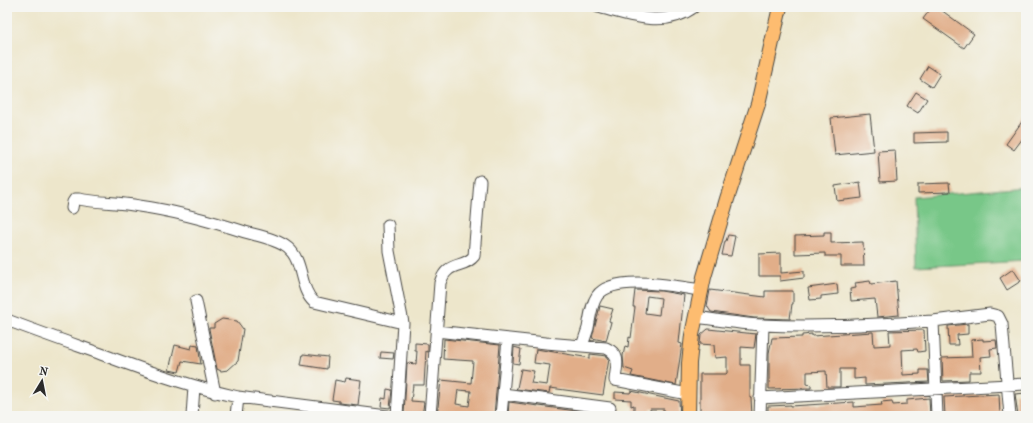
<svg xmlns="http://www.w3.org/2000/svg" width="1033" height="423" viewBox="0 0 1033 423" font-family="'IM FELL French Canon',serif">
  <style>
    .green { fill: #78c788; stroke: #52795a }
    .building { fill: #e1ae89; fill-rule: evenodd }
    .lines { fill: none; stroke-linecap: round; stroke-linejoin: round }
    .minor-casing { stroke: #484743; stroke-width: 13 }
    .major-casing { stroke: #484743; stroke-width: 16 }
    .minor { stroke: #fff; stroke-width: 11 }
    .major { stroke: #fdbc6f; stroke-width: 14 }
  </style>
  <rect width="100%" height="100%" fill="#f6f6f2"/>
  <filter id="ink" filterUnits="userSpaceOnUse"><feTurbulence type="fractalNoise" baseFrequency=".025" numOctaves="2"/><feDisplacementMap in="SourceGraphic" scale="8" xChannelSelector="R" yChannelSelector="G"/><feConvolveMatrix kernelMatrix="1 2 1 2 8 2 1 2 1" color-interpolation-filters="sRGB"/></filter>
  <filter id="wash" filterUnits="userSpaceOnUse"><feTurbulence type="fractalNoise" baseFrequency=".012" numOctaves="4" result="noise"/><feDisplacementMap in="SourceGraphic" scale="16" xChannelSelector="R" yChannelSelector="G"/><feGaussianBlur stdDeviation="0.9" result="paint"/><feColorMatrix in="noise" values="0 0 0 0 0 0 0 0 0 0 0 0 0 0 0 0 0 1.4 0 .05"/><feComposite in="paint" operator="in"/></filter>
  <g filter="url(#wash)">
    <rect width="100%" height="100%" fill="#ede6cb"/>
    <path class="green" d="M1026,187v74l-110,6 -2,-70z"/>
    <g id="blocks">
      <path class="building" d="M932,7h5l37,27 -10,14 -41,-29z
        M928,66l12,8 -8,13 -12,-8z
        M916,92l11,7 -9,14 -11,-7z
        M870,114l4,37 -39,4 -4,-37z
        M1026,116v18l-12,16 -8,-6z
        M947,132v10l-33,1v-10z
        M895,150l2,31 -17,1 -2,-31z
        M860,182l2,16 -25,3 -2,-15z
        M949,183l1,9 -32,1v-9z
        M824,232h7v11l32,-1 1,24h-23v-10h-16v-3l-30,1v-18l29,-1z
        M728,235l7,1 -4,20 -9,-1 3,-14h1z
        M781,253v20l23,-2v7l-24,3v-5h-21v-22z
        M1013,269l8,12 -14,9 -7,-12z
        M870,281l1,3 25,-3 3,34 -22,2 -2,-18 -24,2 -1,-12 6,-1 -1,-5z
        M837,284l1,10 -17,2v3l-11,1 -2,-12z
        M635,290l26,1 23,4 -5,48 3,1 -6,41 -45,-9 2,-5 -9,-3 -1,-12 2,-10 3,1 1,-10 2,1 4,-31h-2zM647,296l14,2 -2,17 -14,-2z
        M710,290l55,7v-6h28v13h-1l-2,15 -36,-1 -43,-6 -4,-6z
        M600,306l13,3 -4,12 2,1 -5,19 -14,-3z
        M222,319l15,2 6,8 -5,32 -10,9 -7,1 -4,-2 -8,-40v-1h5v-4z
        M968,324v10l-11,1 1,10h-9l-1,-19z
        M708,329l48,5 -2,14 -13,-1v18h9v33h1l1,18h-52v-42h26l1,-1v-16l-12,1 -1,-13 -14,-1 1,-9z
        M924,330l1,21 -7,1 -1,-3 -15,1 1,25 17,-1v-4h8l1,12 -64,3v-7l-11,1v-10h-14v18h-13l-1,-16 -19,1v12l4,1v3l-42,1v-36l3,-15 30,-1v-2l10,-1v2l61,-4 1,14 16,-1 -1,-14z
        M444,339l56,6 -6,71h-57l4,-36 30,3 2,-22 -30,-2zM458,390l13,1 -2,15 -13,-2z
        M983,339v2l13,-1 1,8 -7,1 1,7 -11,1 1,15h-12v8l-26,1 -1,-23 30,-1 -1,-17z
        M415,343l13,1v8l-2,-1 -2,34h-11l-2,16 13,1 -2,14 -18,-2 3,-51 9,1 1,-13h-2z
        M175,345l16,4 1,-4 6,1 3,18 -19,-3 -3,11 -10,-2z
        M514,347l7,2 -2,15 -6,-1z
        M536,349l54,9v-4l17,2 2,3 -6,36 -53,-7 -1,5 -33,-4 1,-1 4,-19 13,2 -3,12 16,2 3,-20 -16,-2z
        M381,352l13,1 -1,6 -13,-1z
        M303,354l25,3 -1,12 -26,-4z
        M346,378l15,2 -3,25 -19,-2v-2l-7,-1 3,-20 10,2z
        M387,389l5,1 -2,18 -9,-1 1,-9 4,1z
        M631,391l48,10 1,15h-16v-7h-14l1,7h-17v-11l-3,1v-6l-16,-1v-7l15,1z
        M1026,393v23h-8l-3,-22z
        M999,394l1,22h-55l-1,-19z
        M929,398l1,18h-135v-3l-27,2v-9l23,-1v1l63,-4v5l28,-2 -1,-3 11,-1 1,4 14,-1v-4z
        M509,402l97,13v1h-86l-12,-1z"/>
    </g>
  </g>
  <g filter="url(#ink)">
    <use href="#blocks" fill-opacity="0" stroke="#484743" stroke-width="1"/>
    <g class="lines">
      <g class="minor-casing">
        <path id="minor" d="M598,7c32,8 66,22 96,0
          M72,208l1,-6 2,-3h4c20,4 40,3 60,7 36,5 72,15 106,26 14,4 32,7 43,16 16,13 11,41 26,54l89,21
          M388,225l1,26 14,72 -6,93
          M196,301l19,92
          M696,317c22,3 44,7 66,8 57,3 114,-1 171,-4l4,95
          M7,320c31,12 63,23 94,34 45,17 90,33 137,43l149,19
          M933,321l57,-7 8,2 4,8 8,92
          M436,331l110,12 60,5c16,7 10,18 9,32l73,14
          M582,346c2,-6 4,-12 6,-18 2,-11 3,-23 9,-32 16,-23 80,-9 104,-6
          M503,394l107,14
          M760,398l266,-14
          M192,416l2,-29
          M236,416l2,-19
          M430,416l10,-133c7,-23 24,-14 34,-27l6,-75
          M501,416l7,-77
          M760,416l3,-91"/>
      </g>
      <g class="major-casing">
        <path id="major" d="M688,416l1,-53 3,-28 12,-58 23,-78 31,-95 22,-97"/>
      </g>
      <use href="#minor" class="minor"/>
      <use href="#major" class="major"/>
    </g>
  </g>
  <rect width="1033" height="423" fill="none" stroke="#f6f6f2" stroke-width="24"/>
  <g transform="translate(42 381) rotate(10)" stroke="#f6f6f2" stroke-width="3" paint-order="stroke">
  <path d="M0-3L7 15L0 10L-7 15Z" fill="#2b2b2b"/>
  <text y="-6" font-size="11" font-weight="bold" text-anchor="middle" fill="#2b2b2b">N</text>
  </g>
</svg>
